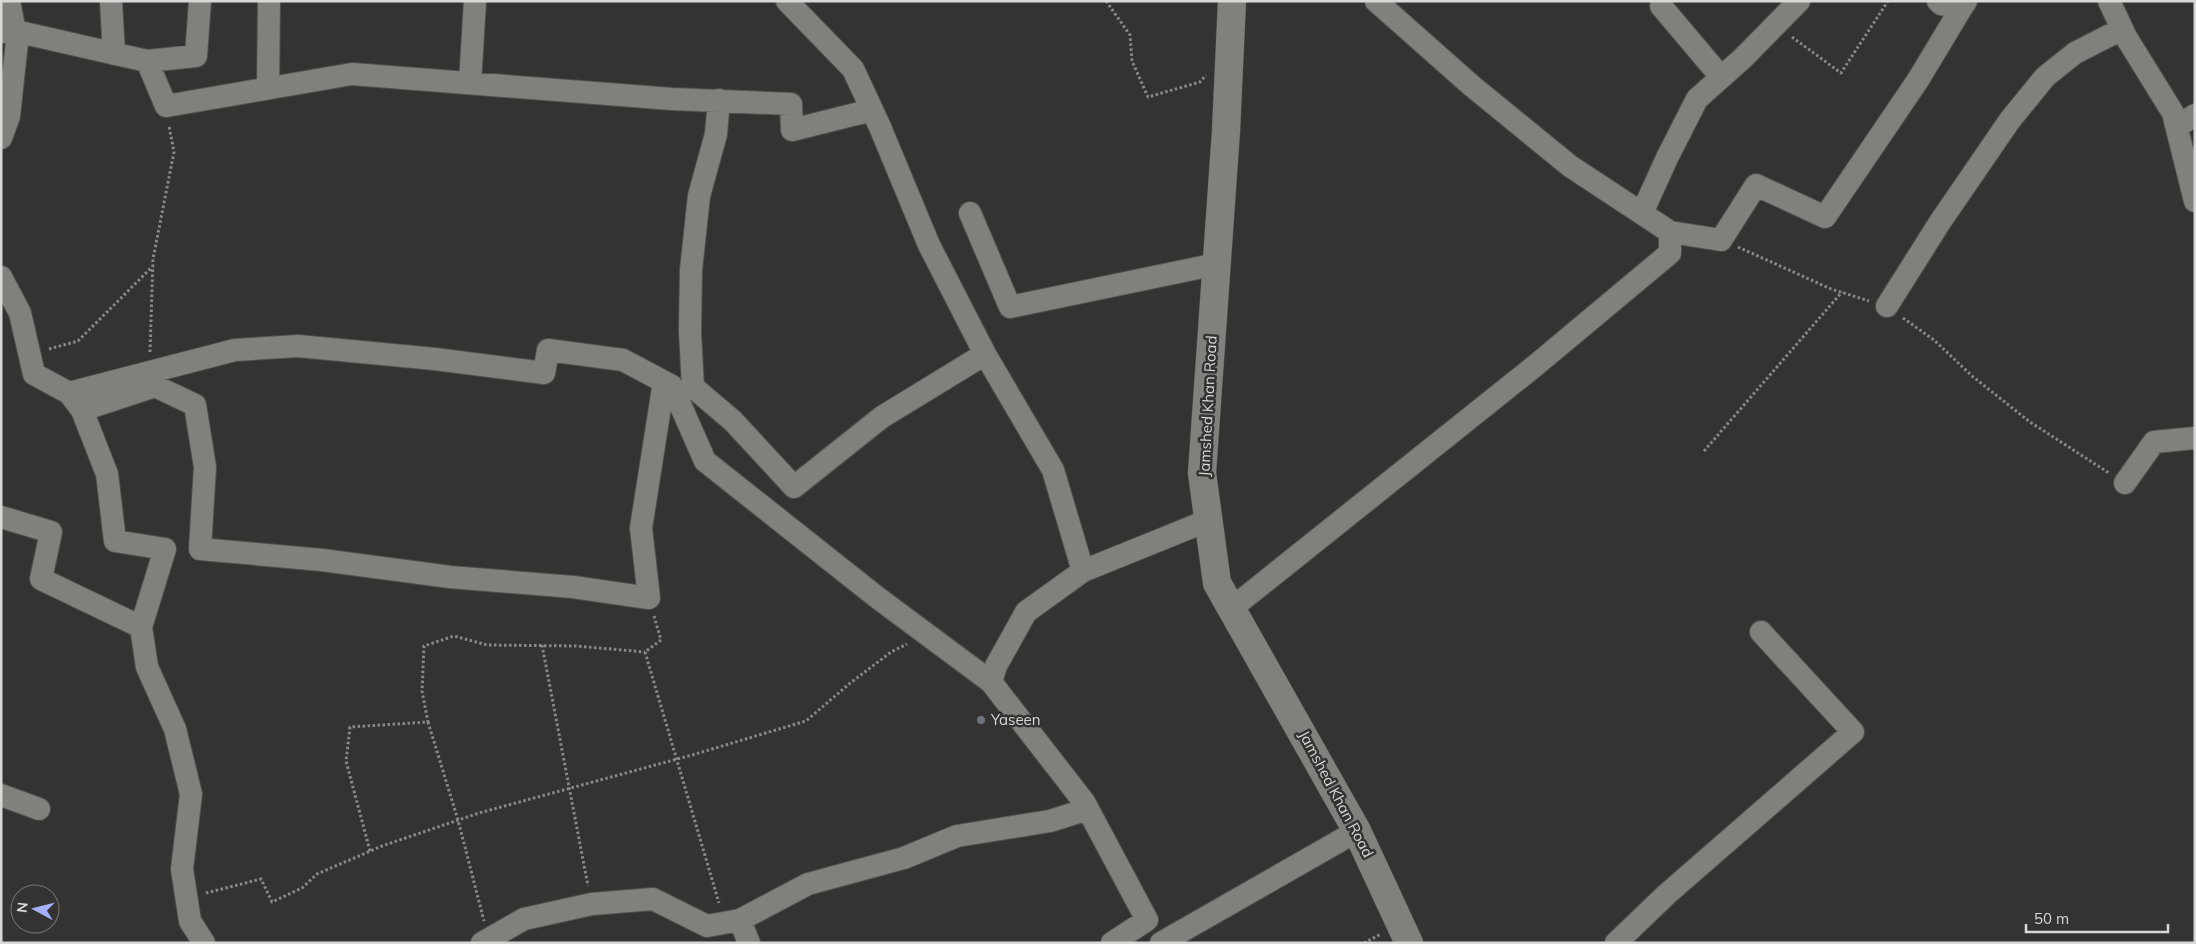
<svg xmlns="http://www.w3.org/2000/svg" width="2196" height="944" viewBox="0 0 2196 944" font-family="Mulish,sans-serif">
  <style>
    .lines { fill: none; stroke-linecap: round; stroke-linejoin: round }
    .street-casing { stroke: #51504e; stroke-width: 24 }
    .secondary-casing { stroke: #51504e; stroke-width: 29 }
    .path { stroke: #8a8987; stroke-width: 3; stroke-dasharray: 2.5 2.5; stroke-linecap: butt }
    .street { stroke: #80807c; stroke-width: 22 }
    .secondary { stroke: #80807c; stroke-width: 28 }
    .worship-dot { fill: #6b7280; stroke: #343331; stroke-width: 2 }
    .labels { text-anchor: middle; stroke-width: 5; stroke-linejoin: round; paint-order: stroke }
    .street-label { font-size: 15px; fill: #d9d8d6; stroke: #343331 }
    .poi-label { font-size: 15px; fill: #d9d8d6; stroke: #343331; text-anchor: start }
  </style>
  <rect width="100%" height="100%" fill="#343331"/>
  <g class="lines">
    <g class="street-casing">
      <path id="street" d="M111,1l3,53
        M787,1l66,68 27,58 49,118 56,109 68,116 30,101
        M1938,1l3,3 21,3 4,-6
        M2109,1l17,36 47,76 22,88
        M1661,6l60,71
        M1,32l14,-1 132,30 19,45 186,-32 320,25 119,5 1,26 80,-20
        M147,61l49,-5 4,-55
        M470,83l5,-82
        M268,88l1,-87
        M719,100l-3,34 -17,62 -8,74 -1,61 3,56 40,34 61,66 88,-70 103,-63
        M2177,127l18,-12
        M1,138l8,-22 8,-74 -8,-41
        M970,213l40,94 207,-43
        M1642,213l25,-55 30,-59 46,-41 56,-57
        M1670,232l51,8 35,-55 69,32 93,-137 44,-73
        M1,277l19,36 14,61 35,19 166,-43 63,-4 137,13 109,14 4,-23 75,10 49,26 33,75 173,137 113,84
        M1887,306l53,-84 70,-102 35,-43 30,-24 47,-24
        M69,393l13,17 73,-24 40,19 10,62 -5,82 122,11 128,17 123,10 76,11 -8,-70 23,-146
        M82,410l25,64 8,67 50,8 -24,78
        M2125,483l29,-41 41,-4
        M1,517l50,15 -10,47 100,48 6,40 28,62 16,65 -9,75 8,52 14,22
        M1232,608l304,-243 134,-112v-21l-100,-66 -98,-80 -96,-85
        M1,795l38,14
        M740,920l9,23
        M482,943l42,-24 68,-15 61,-5 54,27 33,-6 68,-36 96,-26 53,-22 93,-15 38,-12
        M1112,943l35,-23 -63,-118 -93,-120 5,-16 30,-54 57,-41 126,-51
        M1161,943l196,-112
        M1616,943l51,-49 186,-162 -92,-100"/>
    </g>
    <g class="secondary-casing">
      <path id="secondary" d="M1232,1l-6,130 -24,342 15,110 140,248 52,112"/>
    </g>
    <path class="path" d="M1106,1l24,34 2,26 16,36 52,-15 6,-7
      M1792,37l49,36 47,-72
      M1738,247l93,42 38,12
      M1903,318l31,22 38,36 58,46 79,51
      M49,349l29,-8 75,-75
      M150,352l3,-93 21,-107 -5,-26
      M1704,451l138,-159
      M654,616l7,24 -16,12 74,251
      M542,645l46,241
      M428,722l30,98 26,101
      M370,851l-24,-90 4,-34 78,-5 -6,-31 2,-45 30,-10 33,9 89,1 69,6
      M206,893l55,-14 11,23 30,-14 15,-14 65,-28 97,-33 213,-58 114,-34 43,-37 42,-32 16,-8
      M1364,943l17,-9"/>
    <use href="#street" class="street"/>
    <use href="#secondary" class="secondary"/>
  </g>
  <circle class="worship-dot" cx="981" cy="720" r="5"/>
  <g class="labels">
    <g class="street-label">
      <text transform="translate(1208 406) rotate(-87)" y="5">Jamshed Khan Road</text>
      <text transform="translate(1336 794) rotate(62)" y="5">Jamshed Khan Road</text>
    </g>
    <g class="poi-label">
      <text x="991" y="725">Yaseen</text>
    </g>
  </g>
  <rect width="2196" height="944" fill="none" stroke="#d9d8d6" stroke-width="5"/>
  <g transform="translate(35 909) rotate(277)"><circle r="24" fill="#343331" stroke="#767573"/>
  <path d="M0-4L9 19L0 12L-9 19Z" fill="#a4b1fc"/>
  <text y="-8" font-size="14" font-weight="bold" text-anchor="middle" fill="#d9d8d6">N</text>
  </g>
  <path d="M2026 924v8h142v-8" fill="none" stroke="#d9d8d6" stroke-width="2.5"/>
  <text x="2034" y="924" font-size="15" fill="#d9d8d6" stroke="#343331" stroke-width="4" paint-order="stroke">50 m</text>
</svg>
